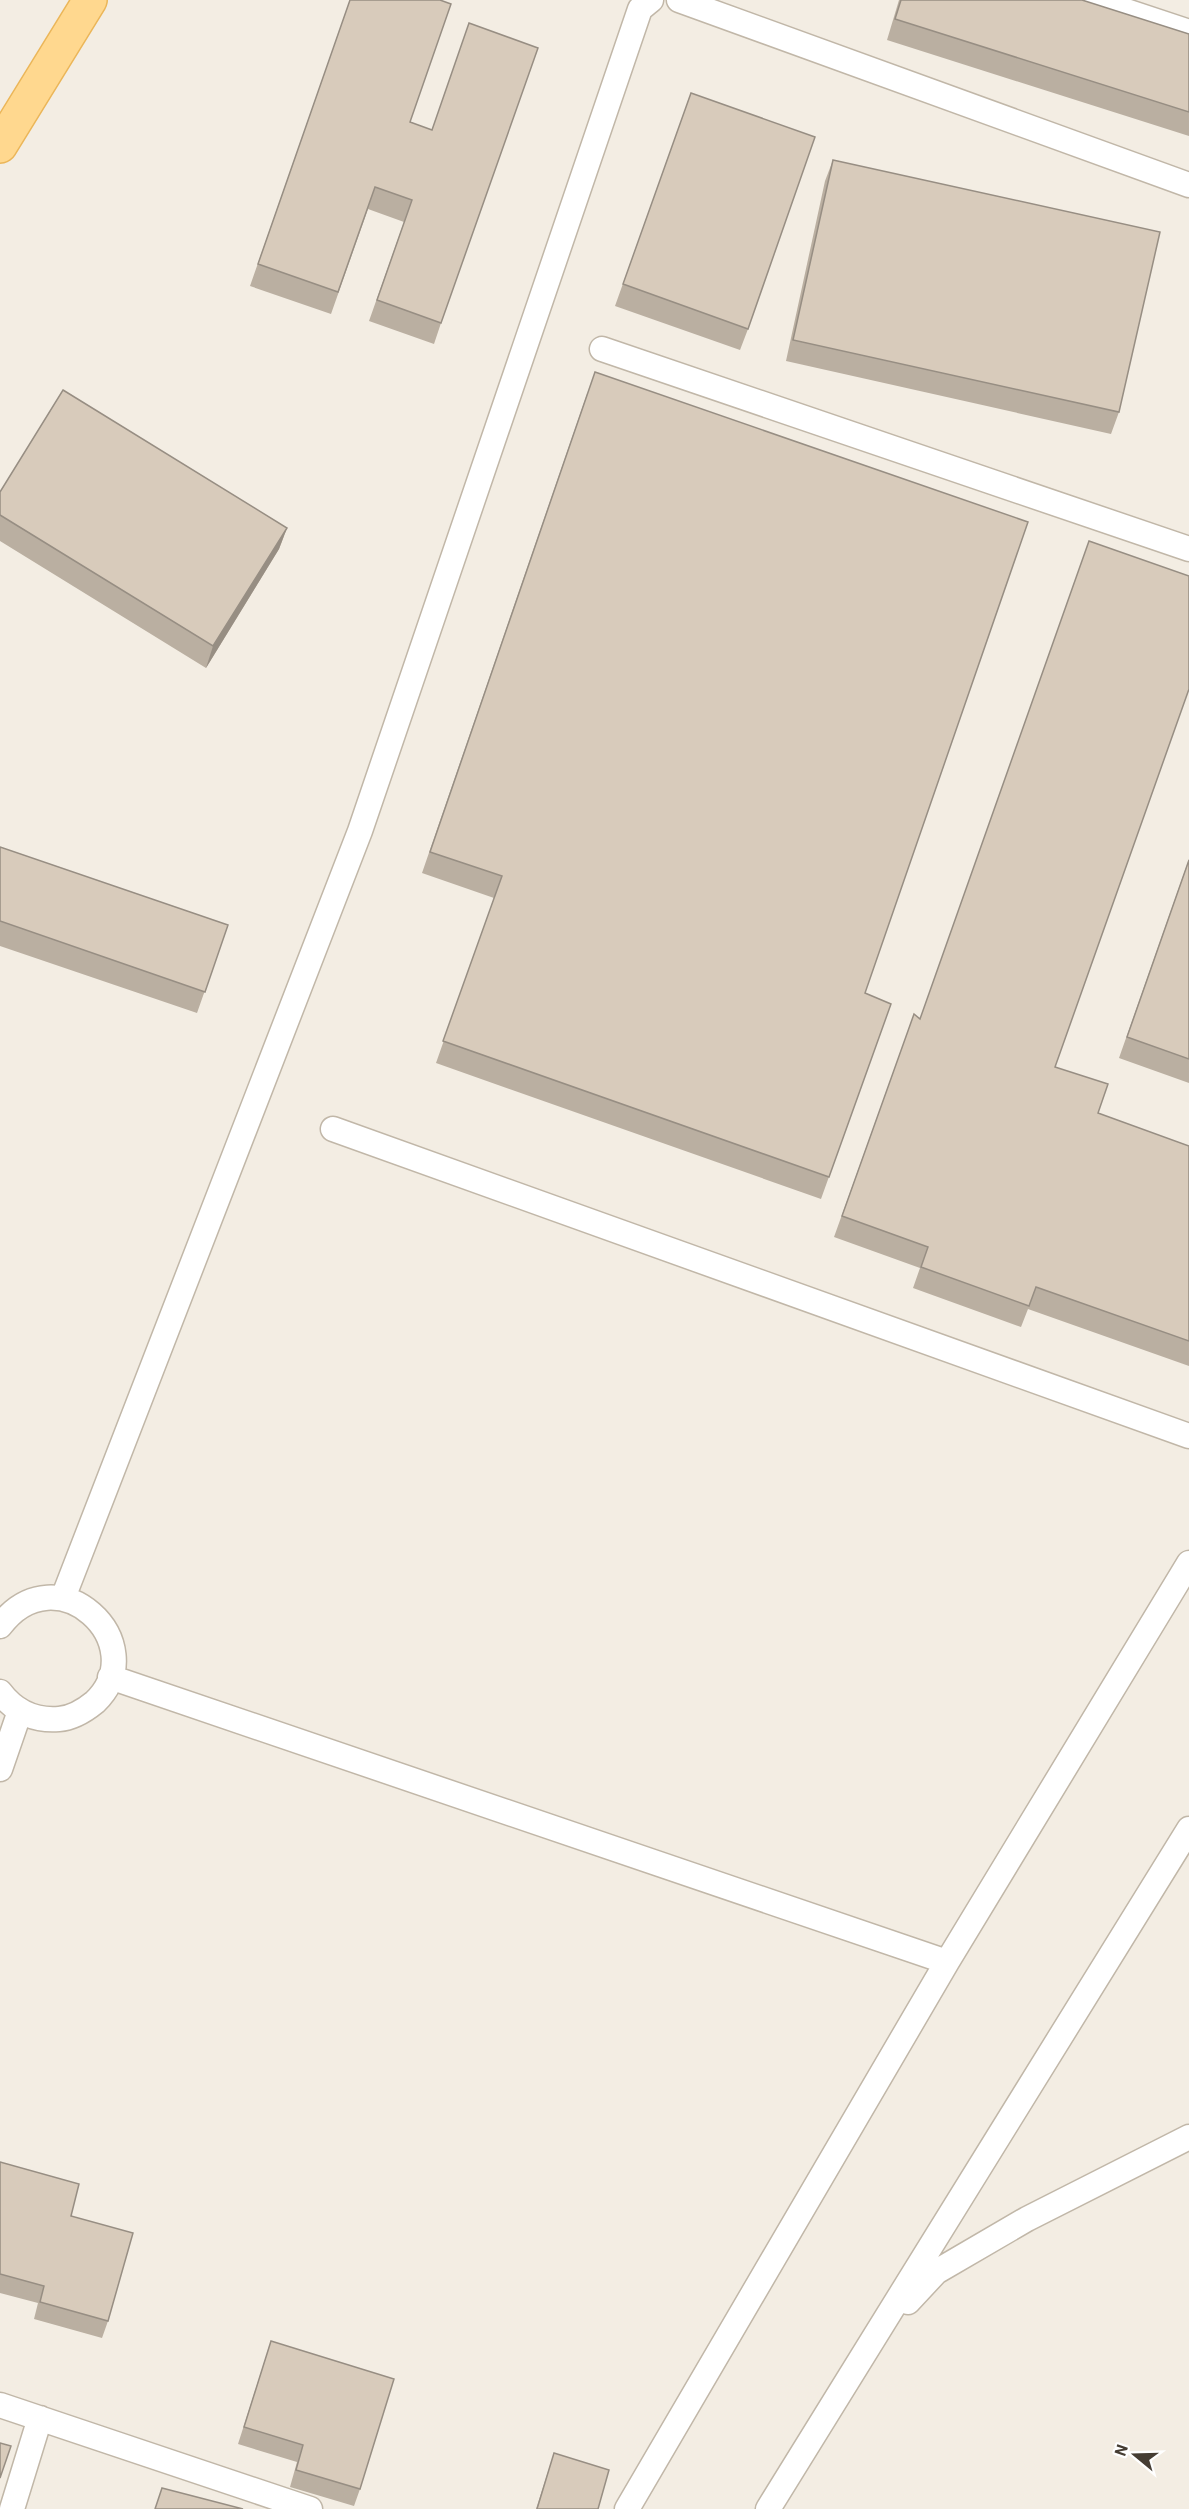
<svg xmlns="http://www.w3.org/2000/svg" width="1189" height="2509" viewBox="0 0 1189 2509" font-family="Barlow,sans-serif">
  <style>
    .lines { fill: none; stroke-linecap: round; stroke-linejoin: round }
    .lane-casing { stroke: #c1b7a8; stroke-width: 27 }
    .primary-casing { stroke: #ebb659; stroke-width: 36 }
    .lane { stroke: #fff; stroke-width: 24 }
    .primary { stroke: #ffd88f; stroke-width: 33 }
    .wall { fill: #baafa1 }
    .shaded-wall { fill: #978e83 }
    .building { fill: #d8cbbb; stroke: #978e83; stroke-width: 1.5 }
  </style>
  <rect width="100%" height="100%" fill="#f3ede3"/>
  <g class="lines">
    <g class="lane-casing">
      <path id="lane" d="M679,0l510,185
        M1093,0l96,32
        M602,349l587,200
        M333,1129l856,307
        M63,1598l297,-767 280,-822 11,-9
        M0,1626c57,-76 155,18 95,76 -11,9 -22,16 -36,17 -25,2 -44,-7 -59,-27
        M110,1677l837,285
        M0,1769l20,-58
        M908,2302l28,-30 91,-53 162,-82
        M0,2405l310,104
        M12,2509l28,-91
        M627,2509l320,-547 242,-399
        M768,2509l421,-680"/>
    </g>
    <g class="primary-casing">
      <path id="primary" d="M0,146l90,-146"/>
    </g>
    <use href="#lane" class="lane"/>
    <use href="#primary" class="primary"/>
  </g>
  <path class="wall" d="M350,0l60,122 31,201 -7,21 -65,-23 35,-99 -36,-13 -37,105 -81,-28z
    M899,0h183l107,34v102l-302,-96z
    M691,93l57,236 -8,21 -125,-44z
    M833,160l286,252 -8,22 -325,-73 39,-180z
    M587,394l278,599 26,11 -70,195 -385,-136 58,-165 -72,-25z
    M0,492l287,36 -8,21 -73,119 -206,-127z
    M0,847l228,78 -31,88 -197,-67z
    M1189,859v224l-70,-25z
    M914,1014l5,5 136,48 43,46 91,33v220l-161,-57 -7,18 -108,-39 7,-20 -86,-31z
    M0,2162l71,54 37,105 -6,17 -68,-19 4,-16 -38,-10z
    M271,2341l89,148 -6,17 -64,-19 7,-25 -59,-18z
    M554,2453l44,56h-62z"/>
  <path class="shaded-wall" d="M287,528l-8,21 -73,119 7,-22z"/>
  <path class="building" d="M350,0h90l11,4 -41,118 22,8 37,-107 69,25 -97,275 -64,-23 35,-100 -37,-13 -37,105 -80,-28z
    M901,0h181l107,34v78l-294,-93z
    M691,93l124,44 -67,192 -125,-45z
    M833,160l327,72 -41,180 -326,-72z
    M595,372l433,150 -163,471 26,11 -62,173 -386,-136 59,-165 -72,-24z
    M63,390l224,138 -74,118 -213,-131v-23z
    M1089,541l100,35v113l-134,378 53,17 -10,29 91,33v195l-153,-54 -7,19 -108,-39 7,-20 -86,-31 72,-202 6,5z
    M0,847l228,78 -23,67 -205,-71z
    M1189,860v199l-62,-22z
    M0,2162l79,22 -8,32 62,17 -25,88 -68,-19 4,-16 -44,-12z
    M271,2341l123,38 -34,110 -64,-19 7,-25 -59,-18z
    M0,2443l11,3 -11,32z
    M554,2453l55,17 -11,39h-61z
    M162,2488l81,21h-88z"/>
  <g transform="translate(1135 2455) rotate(289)" stroke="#ffffff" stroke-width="4.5" paint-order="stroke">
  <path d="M0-4.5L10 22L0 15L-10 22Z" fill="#453d33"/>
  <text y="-9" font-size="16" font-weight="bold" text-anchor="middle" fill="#453d33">N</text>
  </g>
</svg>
